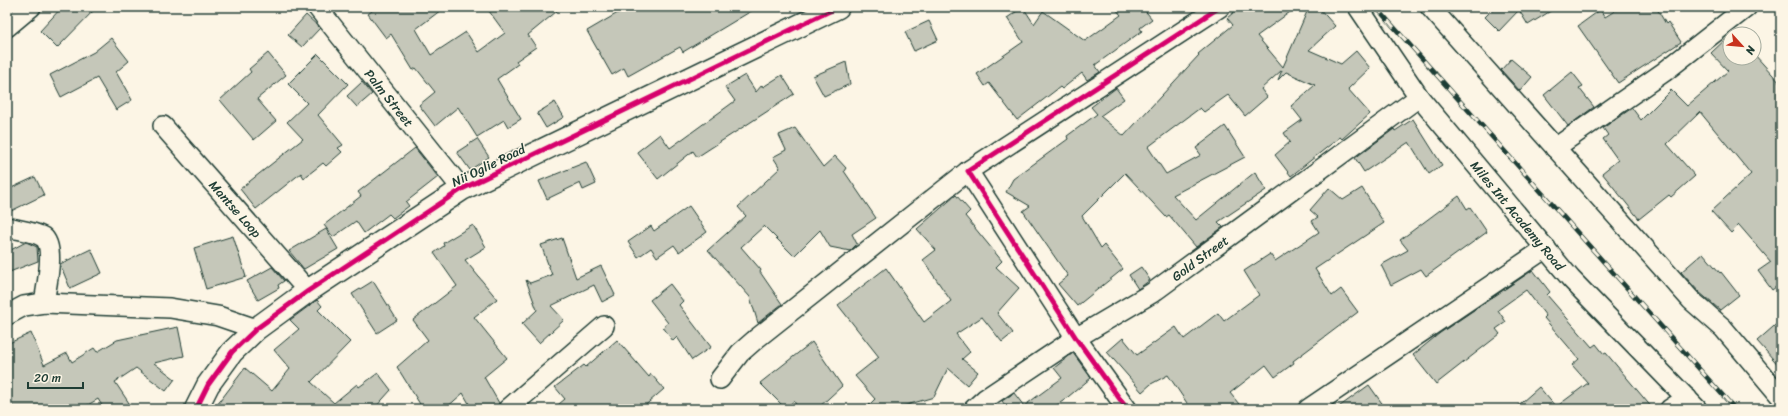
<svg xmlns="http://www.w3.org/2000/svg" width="1788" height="416" viewBox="0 0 1788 416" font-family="Sriracha,sans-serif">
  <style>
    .building { fill: #c5c7b9; stroke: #1f3d34 }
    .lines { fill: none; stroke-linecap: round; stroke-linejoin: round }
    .minor-casing { stroke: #1f3d34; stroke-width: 22 }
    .tertiary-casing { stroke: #1f3d34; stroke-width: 25 }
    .minor { stroke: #fcf5e5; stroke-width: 19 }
    .tertiary { stroke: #fcf5e5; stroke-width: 22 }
    .rail-casing { stroke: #1f3d34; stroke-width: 4.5 }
    .rail { stroke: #fcf5e5; stroke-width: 3; stroke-dasharray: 9; stroke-linecap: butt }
    .cycleway-casing { stroke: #fcf5e5; stroke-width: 8 }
    .cycleway { stroke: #d6006c; stroke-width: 5 }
    .labels { text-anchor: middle; stroke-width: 3; stroke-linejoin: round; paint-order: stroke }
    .street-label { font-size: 13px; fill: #1f3d34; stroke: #fcf5e5 }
  </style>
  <rect width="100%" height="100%" fill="#fcf5e5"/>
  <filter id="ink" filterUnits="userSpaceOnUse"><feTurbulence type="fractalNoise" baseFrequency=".025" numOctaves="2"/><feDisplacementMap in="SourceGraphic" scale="8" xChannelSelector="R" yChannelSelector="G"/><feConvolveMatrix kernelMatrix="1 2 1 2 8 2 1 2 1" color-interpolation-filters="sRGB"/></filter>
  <g filter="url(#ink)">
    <path class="building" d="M62,7h35l-40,41 -17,-17z
      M377,7h68l-29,22 15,26 35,-23 13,20 26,-19 -19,-26h76l-34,28 8,12 -20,14 2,3 -21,15 24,40 -13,8 -4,-7 -27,17 -19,-30 -23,19 -16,-21 16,-13 -19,-24 -3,2 -22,-36 -5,4 -18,-24z
      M628,7h130l-75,45 -3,-5 -52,29 -4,-8 -12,7 -25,-44z
      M1023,7l11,17 9,-13 42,30 36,-26 -7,-8h28l10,12 -12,9 2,3 -47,34 5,7 -13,8 -5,-7 -20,16 -2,-2 -43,33 -28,-37 -4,3 -8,-12 46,-32 -16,-24z
      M1240,7h57l-40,29 26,31 26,-60h9l17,19 -26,24 32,14 15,-13 14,17 -22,21 22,25 -28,25 -2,-2 -49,39 -16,-21 15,-13 -6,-9 18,-13 -11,-14 24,-21 -29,-13 -8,8 4,-10 -21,19 6,8 -22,19 -17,-21 -24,17 -4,-4 -52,39 18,27 35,-19 -5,-7 29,-22 20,31 -72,38 23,25 59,-48 11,18 -48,32 5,5 -27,20 -27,-32 -3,2 -41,-44 -43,43 19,32 3,-3 19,24 -46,37 -19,-22 10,-8 -45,-65 7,-5 -24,-14 7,-13 55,-40 -1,-3 30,-22 -6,-7 25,-19 8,11 -24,17 24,20 75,-81 -1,-1 35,-29 -6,-7z
      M1495,7h62l-29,18 -9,-15 -20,21 -14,-14z
      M1621,7h35l10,17 2,-2 13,20 -63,41 -40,-57 22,-16 5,7z
      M306,15l14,13 -18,19 -14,-12z
      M929,21l9,19 -24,11 -9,-19z
      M1730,35v23h24v-4l27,30v199l-9,7 -14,-19 13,-9 -32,-37 -8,8 -20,-22 40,-37 -51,-62 -33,32 28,32 -24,21 -2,-2 -30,24 -37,-46 16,-13 -15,-21 5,-4 -5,-7 29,-20 9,12 30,-30 16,16 41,-35 -17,-18z
      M111,38l18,23 -13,11 16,28 -16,10 -19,-32 -36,19 -11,-22 44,-23z
      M268,53l18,22 -29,24 19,22 -22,19 -34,-40 31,-28 -2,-3z
      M318,54l30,30 -30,31 25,30 -5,3 4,4 -16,14 -3,-3 -19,15 -3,-5 -45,36 -16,-20 63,-50 -16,-17 20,-19 -19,-19z
      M1511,59l21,18 -12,14 -19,-21z
      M846,62l4,22 -26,12 -11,-20z
      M1572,72l11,14 -4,2 15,19 -26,19 -24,-31z
      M745,75l11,17 6,-7 1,2 19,-12 12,19 -97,63 -4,-6 -35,28 -21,-27 23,-18 10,14 65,-47 -10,-14z
      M362,82l10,12 -15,13 -10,-11z
      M555,102l9,15 -18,11 -9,-15z
      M1413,119l29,46 -13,9 -20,-32 -45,30 -9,-14 39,-29 1,2z
      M795,128l28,39 12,-11 11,12 -2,3 32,47 -24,16 5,10 -7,7 -20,-4 -10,-17 -26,26 -30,-30 -23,21 20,23 -1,2 22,32 -24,19 -8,-26 -42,-47 38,-34 -8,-9 42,-39 -7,-11 13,-7 -7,-15z
      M477,139l12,18 -19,13 -13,-18z
      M415,148l23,29 -32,25 3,4 -16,12 -4,-4 -25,19 -8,-12 -23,16 -9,-12 37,-29 -3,-4z
      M586,162l10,22 -13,6 -3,-7 -33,16 -8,-18z
      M35,177l9,18 -33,16 -4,-8v-13z
      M1329,188l14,12 19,-12 22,35 -69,46 17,27 9,-7 17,23 -65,49 1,2 -19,14 -9,-12 -36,28 13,16h-52l-23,-34 -17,9 -9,8 -35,-40 16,-14 14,17 39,-28 8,12 34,-26 6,8 35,-26 -15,-24 26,-17 5,7 44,-29 -7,-11 6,-4 -8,-7z
      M956,195l14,16 -5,5 37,45 -6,6 23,21 -22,25 16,20 -11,9 -20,-25 -26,17 14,18 -8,7 16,13 -11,13 -19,-17 -14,29 -41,12h-28l10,-10 -20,-23 24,-19 -41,-52 48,-37 38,54 27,-21 -28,-41 13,-10 -19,-21z
      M1459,196l8,13 3,-2 17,25 -61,44 -5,-7 -30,16 -10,-20 27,-15 -8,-10z
      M689,206l18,26 -28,20 -5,-7 -17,12 -6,-9 -13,9 -10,-15 23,-16 3,5z
      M473,225l13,22 -21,13 32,39 -23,18 33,41 -23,19 15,26 -2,6h-25l-9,-16 -18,16h-22l-26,-42 31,-27 -15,-20 44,-34 -23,-33 10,-7 -1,-3z
      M326,229l12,20 -34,20 -15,-18z
      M233,236l13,41 -40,12 -12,-41z
      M562,238l14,40 25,-12 14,29 -13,7 -8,-17 -43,21 13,14 -25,23 -17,-19 15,-14 -11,-30 4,3 22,-8 -11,-30z
      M26,242l11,5 1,14 -31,12v-21z
      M91,249l11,24 -32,15 -10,-24z
      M1703,253l17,20 1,-1 18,23 -19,15 -21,-18 -18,-20z
      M272,267l12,14 -6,4 1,3 -21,12 -11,-19z
      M1141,267l9,13 -12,9 -9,-14z
      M1533,270l17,22 -3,3 45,52 4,-3 8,10 2,-1 47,56h-139l25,-22 17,20 32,-24 -16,-18 7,-6 -35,-41 2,-2 -20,-26 -28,20 8,12 -10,7 4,5 -64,50 -23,-29 27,-22z
      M373,281l24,39 -20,13 -25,-39z
      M670,284l13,17 -4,4 32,42 -19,13 -15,-23 -4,4 -10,-14 5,-4 -18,-23z
      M317,300l5,6 -4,4 32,32 -39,40 23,21 23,-19 2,3 19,-14 13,17 -17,19h-160l31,-41 27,23 18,-22 -16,-19 25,-21 -9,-9z
      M1781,320v48l-24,-27z
      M178,327l6,29 -30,7 21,16 -9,12 -30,-23 -21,14 14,21 -9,6h-16l-6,-10 -17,10h-74v-65l24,-11 13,32 23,-12 5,9 22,-14 3,4 20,-12z
      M617,340l32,37 2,-3 13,15 -23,20h-88l12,-10 -10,-12 29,-22 2,2z
      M812,342l30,44 -25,23h-19l-4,-8 -9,7 -25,-25z
      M1073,353l18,25 -28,23 -12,8h-43l-6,-8 12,-8 10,13 38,-28 -8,-10z
      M1369,385l17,24h-50z"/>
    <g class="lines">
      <g class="minor-casing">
        <g id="minor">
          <path id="s1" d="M317,7l145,182"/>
          <path id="s2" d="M1358,7l61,90 152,182 126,130"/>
          <path d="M1430,7l261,293 32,28 58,69"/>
          <path d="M7,27l24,-20"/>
          <path id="s3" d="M163,126l145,165"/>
          <path d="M1555,148l109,-76 83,-65"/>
          <path d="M7,227c11,3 26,4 36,10 13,10 3,51 1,66"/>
          <path d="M7,315l17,-9 20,-3 126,5 48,8 38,13"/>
          <path d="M720,379l20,-26 16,-14 212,-168"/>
          <path d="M508,409l96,-83"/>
          <path id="s4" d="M974,409l11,-10 91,-61 76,-45 267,-196"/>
          <path d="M1127,409l-51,-71 -108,-167 252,-164"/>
          <path d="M1308,409l238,-161"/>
          <path d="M1670,409l17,-11"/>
        </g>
      </g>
      <g class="tertiary-casing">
        <path id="tertiary" d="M196,409l12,-24 24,-33 24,-23 52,-38 154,-102 376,-182"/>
      </g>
      <use href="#minor" class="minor"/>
      <use href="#tertiary" class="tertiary"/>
      <g class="rail-casing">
        <path id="rail" d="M1376,7l359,402"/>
      </g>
      <use href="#rail" class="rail"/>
      <g class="cycleway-casing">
        <path id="cycleway" d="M196,409l12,-24 24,-33 24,-23 52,-38 154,-102 376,-182
          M1127,409l-51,-71 -108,-167 252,-164"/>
      </g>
      <use href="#cycleway" class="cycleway"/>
    </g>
  </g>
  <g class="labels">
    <g class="street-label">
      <text dy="5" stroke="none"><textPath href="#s1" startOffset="116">Palm Street</textPath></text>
      <text transform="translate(488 165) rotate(-26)" y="5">Nii Oglie Road</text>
      <text dy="5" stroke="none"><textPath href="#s3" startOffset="110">Mantse Loop</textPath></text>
      <text dy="5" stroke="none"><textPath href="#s2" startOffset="263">Miles Int Academy Road</textPath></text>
      <text dy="5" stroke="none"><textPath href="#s4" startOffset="272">Gold Street</textPath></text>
    </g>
  </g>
  <rect width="1788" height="416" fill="none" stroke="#fcf5e5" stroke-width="24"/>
  <rect x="12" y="12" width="1764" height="392" fill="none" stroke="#1f3d34" stroke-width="1.5" filter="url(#ink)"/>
  <g transform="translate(1742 46) rotate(117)"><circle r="19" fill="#fcf5e5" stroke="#a4ab9e"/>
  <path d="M0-3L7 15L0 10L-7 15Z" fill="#c8321e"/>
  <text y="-6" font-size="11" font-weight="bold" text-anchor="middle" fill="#1f3d34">N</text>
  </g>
  <path d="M28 382v6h55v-6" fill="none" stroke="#1f3d34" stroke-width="2"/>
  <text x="34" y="382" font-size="12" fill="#1f3d34" stroke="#fcf5e5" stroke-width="3" paint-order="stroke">20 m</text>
</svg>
